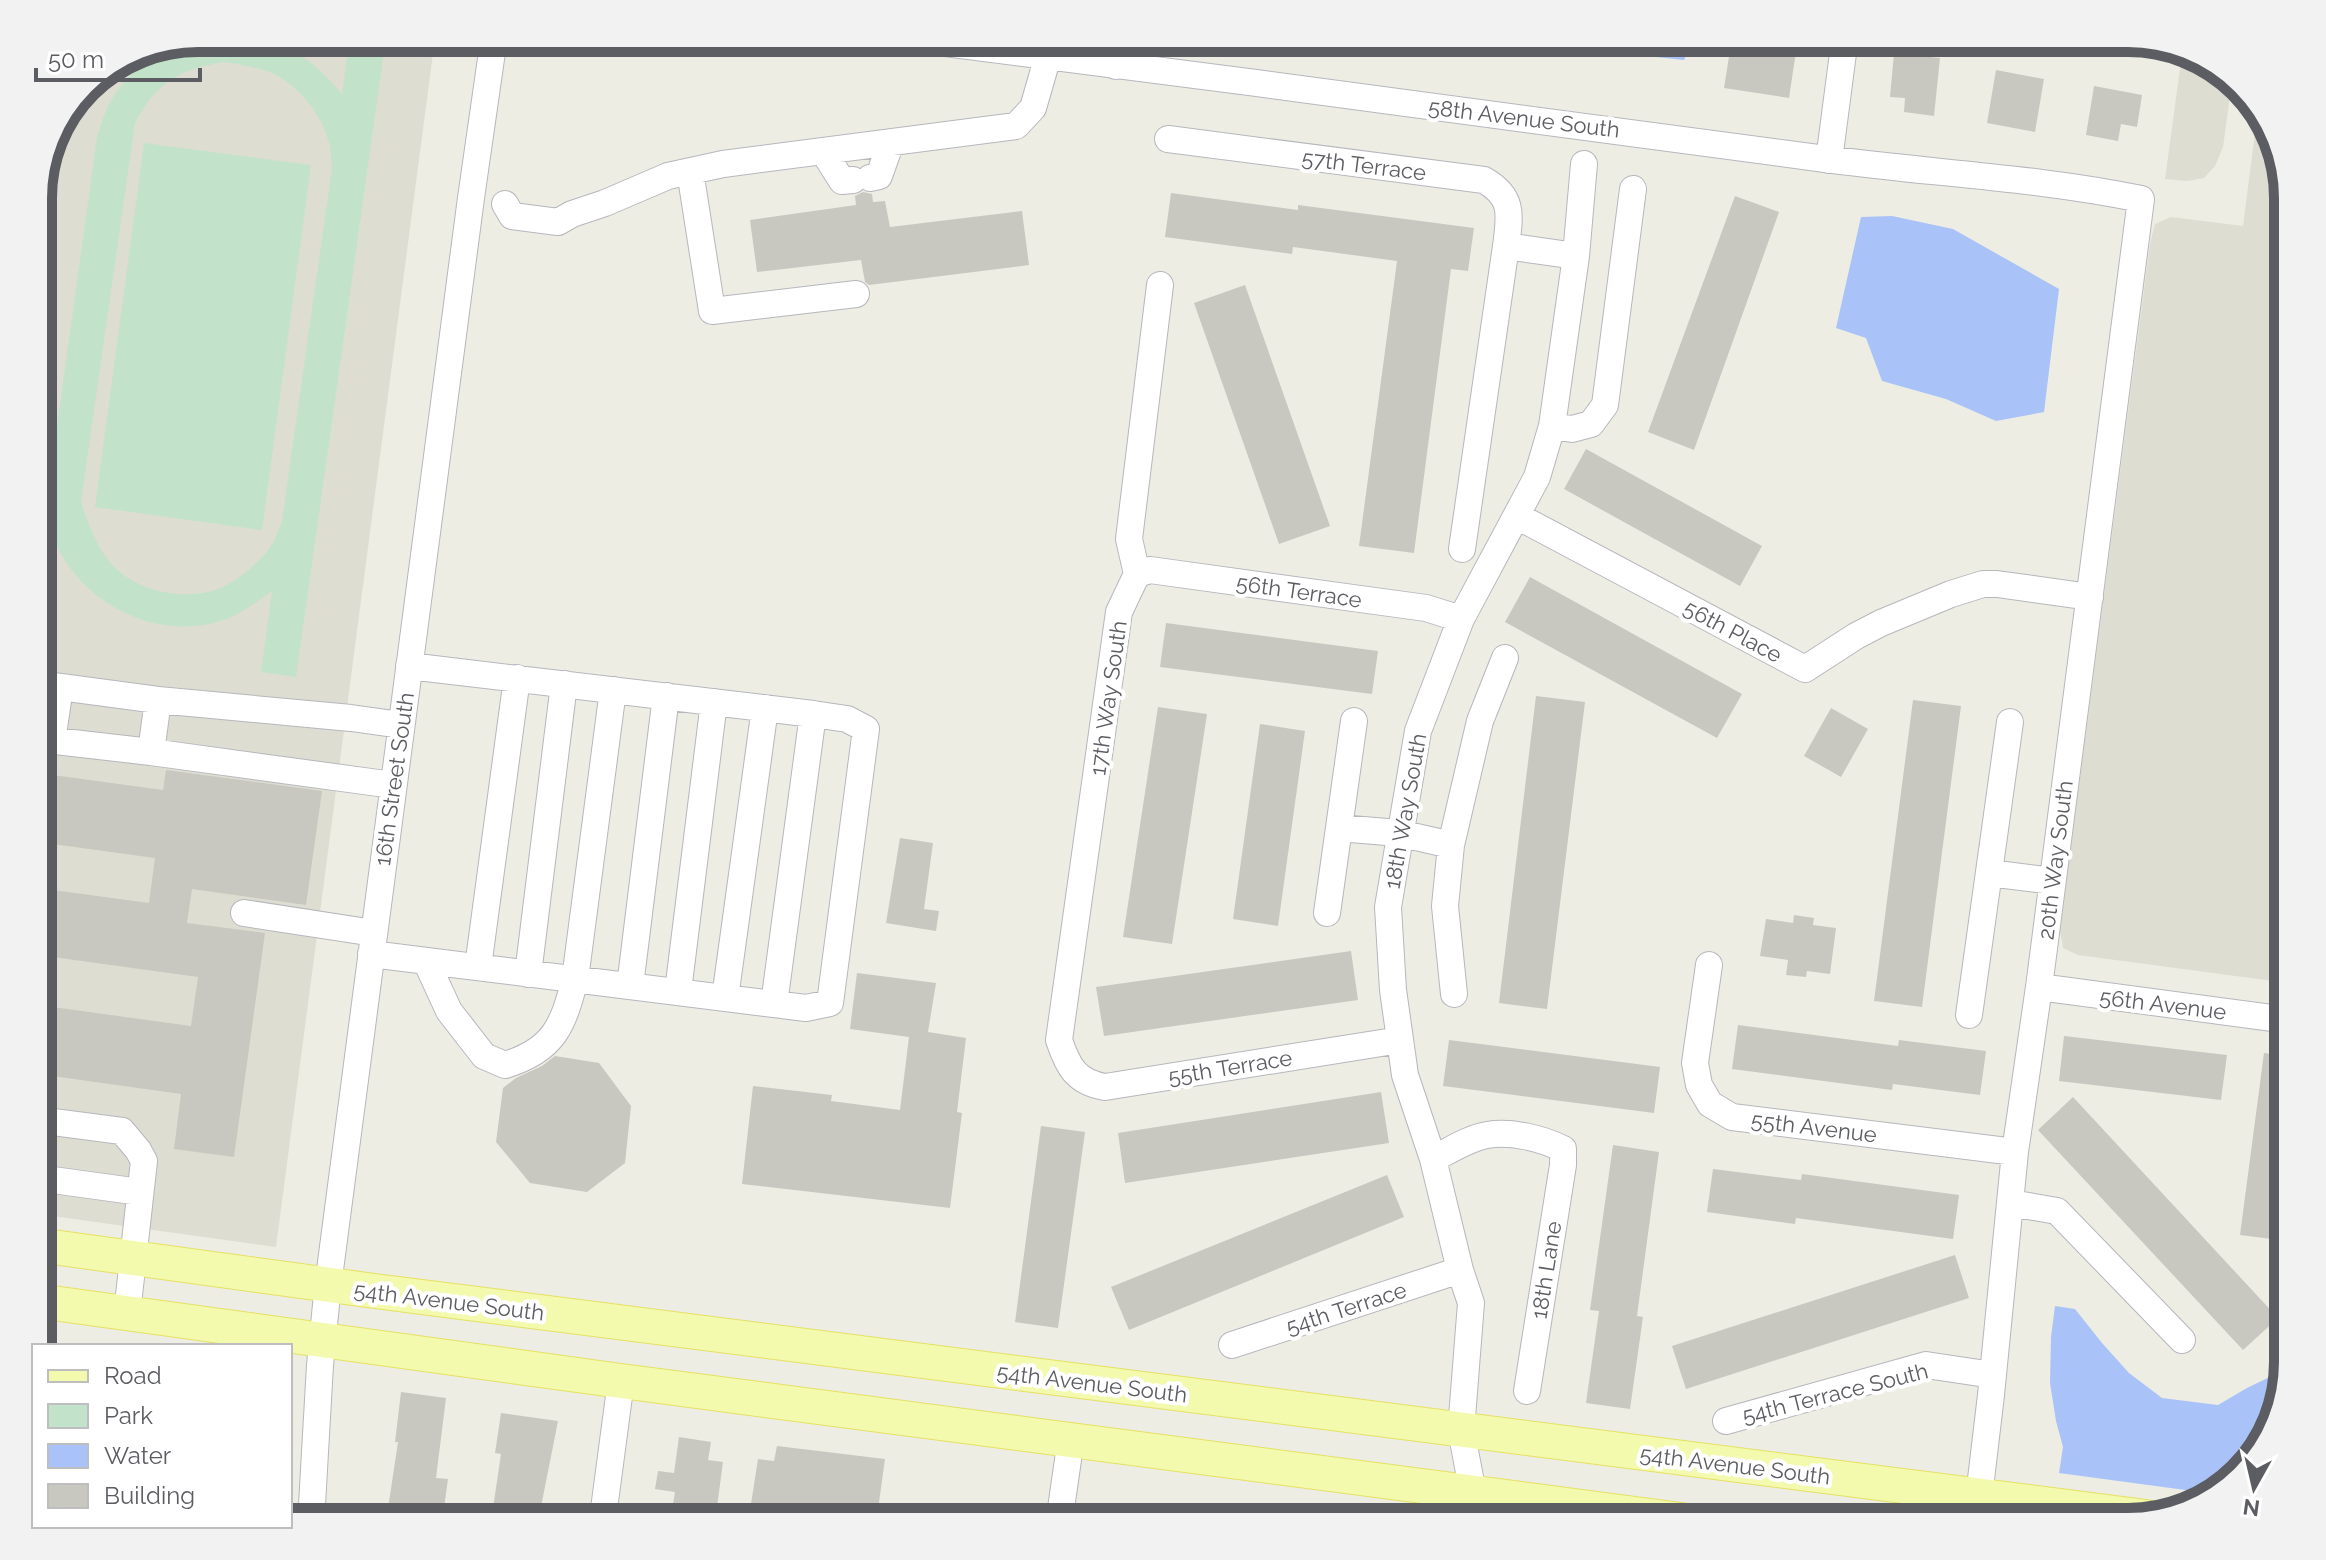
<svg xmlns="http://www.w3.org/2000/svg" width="2326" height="1560" viewBox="0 0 2326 1560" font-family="Raleway,sans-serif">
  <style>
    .education { fill: #ddddd2 }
    .green { fill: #c2e3ca; fill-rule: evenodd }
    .water { fill: #a9c2f8 }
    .building { fill: #c9c8c0 }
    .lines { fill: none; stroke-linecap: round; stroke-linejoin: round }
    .minor-casing { stroke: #b6b7bd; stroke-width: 28 }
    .major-casing { stroke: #e6e163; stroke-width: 36 }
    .minor { stroke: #fff; stroke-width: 26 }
    .major { stroke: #f3f9ad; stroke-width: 34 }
    .labels { text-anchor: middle; stroke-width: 8; stroke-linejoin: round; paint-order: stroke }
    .street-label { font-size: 22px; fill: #5c5d63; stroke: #fff }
    .rim { fill: none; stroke: #5c5d63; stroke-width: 10 }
  </style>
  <rect width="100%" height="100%" fill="#edede4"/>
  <path class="education" d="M198,38h237l-159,1209 -238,-33v-1026l12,-52 35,-52 52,-34z
    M2182,54l35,11 15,16 -9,66 -8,19 -11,12 -17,3 -22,-2z
    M2258,109l9,9 21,79v786l-210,-28 -15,-7 -3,-17 90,-687 5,-20 16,-7 72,9z"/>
  <path class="green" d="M198,38c19,0 38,-2 57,0 35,3 66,30 87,56l8,-56h36l-90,639 -35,-5 11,-81c-16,11 -29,22 -48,29 -62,21 -133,-11 -164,-68 -10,-19 -10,-40 -12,-61l49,-354c4,-11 7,-25 14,-36 17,-31 54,-55 87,-63zM224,62c17,3 35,5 50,12 25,12 49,42 55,69 2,8 2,17 3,25l-50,353c-4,9 -7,20 -13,28 -3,5 -9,10 -13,14 -10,10 -22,19 -35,25 -30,12 -71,6 -96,-12 -25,-18 -35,-47 -44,-74l54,-379c21,-40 44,-54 89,-61z
    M144,143l167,22 -49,365 -167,-23z
    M2288,397v101l-13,-2z"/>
  <path class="water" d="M1476,38h218l-10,22z
    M1892,216l61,13 106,60 -15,123 -48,9 -50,-22 -64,-18 -16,-43 -30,-10 25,-111z
    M2055,1306l20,3 27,34 27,30 33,25 56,7 29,-17 27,-13 9,5 -22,71 -46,43 -156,-21 4,-26 -7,-26 -6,-38 1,-46z"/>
  <path class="building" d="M1765,38h33l-9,60 -65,-10 7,-44 32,5z
    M1894,53l46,5 -6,58 -30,-4 1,-14 -15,-1z
    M1996,70l48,9 -9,53 -48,-9z
    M2094,86l48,9 -5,32 -16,-3 -3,17 -32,-6z
    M863,192l9,2 1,8 12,-1 5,26 132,-16 7,54 -160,20 -4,-3 -4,-22 -104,12 -7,-52 106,-15 -1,-9z
    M1171,193l127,17v-5l176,23 -6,43 -17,-2 -37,284 -55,-7 38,-285 -104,-14 -1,7 -127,-17z
    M1735,196l44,16 -85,238 -46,-18z
    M1245,285l85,241 -51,18 -85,-241z
    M1586,449l176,97 -22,40 -176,-97z
    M1530,577l212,117 -25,44 -212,-116z
    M1166,623l212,28 -6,43 -212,-27z
    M1536,696l49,6 -38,307 -48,-6z
    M1913,700l48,6 -39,301 -48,-6z
    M1158,707l49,7 -35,230 -49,-7z
    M1831,708l37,21 -27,48 -37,-21z
    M1260,724l45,7 -27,195 -45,-7z
    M166,770l156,21 -16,114 -114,-16 -5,34 78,10 -31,224 -60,-8 7,-55 -143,-20v-69l153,21 7,-49 -160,-22v-67l111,15 6,-45 -117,-16v-69l125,17z
    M900,838l33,5 -9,66 15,2 -3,20 -50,-8z
    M1794,915l20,3 -1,7 23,3 -6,46 -23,-3 -1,6 -20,-2 2,-15 -28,-4 6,-37 27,4z
    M1351,951l7,49 -254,36 -8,-49z
    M857,973l79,10 -8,49 38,6 -9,74 5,1 -12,95 -208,-24 11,-98 79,9 -1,6 69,9 9,-73 -59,-8z
    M1738,1025l160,21 1,-6 87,11 -6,44 -87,-11 -1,6 -160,-21z
    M2064,1036l163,19 -6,45 -162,-19z
    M1449,1040l211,27 -6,46 -211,-27z
    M2264,1053l24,3v185l-48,-6z
    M555,1056l44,7 32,43 -6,57 -38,29 -57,-9 -34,-41 7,-54 13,-10 26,-12z
    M1381,1092l8,51 -264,40 -7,-50z
    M2073,1097l205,221 -35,32 -205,-220z
    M1041,1126l44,6 -27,196 -43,-6z
    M1613,1145l46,7 -22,164 6,1 -13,92 -44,-6 13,-92 -9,-1z
    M1713,1169l88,11 1,-6 157,21 -6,44 -157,-21 -1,6 -88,-12z
    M1387,1175l17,42 -275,113 -18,-43z
    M1955,1255l14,43 -283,91 -14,-43z
    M401,1392l45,6 -10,80 12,1 -6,43h-56l12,-80h-3z
    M501,1413l57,8 -20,101h-47l10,-68 -6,-1z
    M679,1437l32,5 -3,18 15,2 -8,60h-45l5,-30 -20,-3 3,-18 16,2z
    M777,1446l108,13 -8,58 -76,-12 -1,7 -49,-8 7,-45 16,2z"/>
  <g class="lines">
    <g class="minor-casing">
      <path id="minor" d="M906,38c304,39 609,78 912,120 108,15 217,19 323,41l-102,788 -24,165 -24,243 -12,101 -5,26
        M1116,66l4,-28
        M1168,139l316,41c30,17 26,35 22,66
        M823,151l19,30 11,-1
        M1829,160l16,-122
        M690,171l22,140 144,-17
        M870,178l9,-2 12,-34
        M505,204l7,12 46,6 14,-8 33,-11 63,-27 55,-12 293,-38 17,-18 15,-52
        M1160,285l-31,254 8,35 -18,38 -60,428c9,27 17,42 46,47l295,-47
        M1552,426l20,3 19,-5 14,-19 28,-216
        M1517,516l288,153 51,-33 25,-13 70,-29 32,-10h14l93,13
        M1462,549l44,-303 70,10
        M1137,574l13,-4 276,38 35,11
        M38,684l120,16
        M38,739l113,13
        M52,741l8,-54
        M393,785l-242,-33 7,-52 193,18 50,7
        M1339,828l60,5 52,12
        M1989,873l63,8
        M244,913l130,20
        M1327,913l27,-192
        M371,954l435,54 24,-5 36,-274 -19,-10 -34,-5 -404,-48
        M426,961l23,50 35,45 21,9c49,-15 58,-39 70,-86l38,-289
        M1709,965l-14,98 4,22 11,19 22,13 283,35
        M478,967l39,-289
        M528,974l36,-290
        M630,986l36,-290
        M2039,987l249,33
        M678,991l36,-289
        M1454,994l-9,-88 6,-61 29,-124 25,-63
        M725,998l40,-290
        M774,1004l39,-290
        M1969,1015l41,-293
        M38,1120l84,11 16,19 6,11 -17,152
        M1433,1159c16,-8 36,-21 54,-24 24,-4 54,3 76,14v16l-36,226
        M38,1178l102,14
        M2011,1203l46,8 125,129
        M1232,1345l228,-75
        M1726,1421l200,-56 67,10
        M311,1522l9,-157 8,-80 143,-1087 23,-160
        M612,1522l-8,-13 17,-128
        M1059,1522l12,-83
        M1467,1522l6,-29 -12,-63 10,-127 -11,-33 -27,-111 -28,-84 -12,-85 -5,-83 30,-176 43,-112 76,-142 15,-51 24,-170 8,-92"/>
    </g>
    <g class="major-casing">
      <path id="major" d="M38,1245l329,45 1779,227
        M38,1301l583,80 1075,141"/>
    </g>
    <use href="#minor" class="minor"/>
    <use href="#major" class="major"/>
  </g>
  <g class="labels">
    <g class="street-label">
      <text transform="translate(1524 118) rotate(7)" y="8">58th Avenue South</text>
      <text transform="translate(1364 165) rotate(7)" y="8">57th Terrace</text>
      <text transform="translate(1299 591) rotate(8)" y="8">56th Terrace</text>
      <text transform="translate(1733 631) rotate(28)" y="8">56th Place</text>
      <text transform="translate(1108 698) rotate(-82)" y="8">17th Way South</text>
      <text transform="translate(394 779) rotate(-82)" y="8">16th Street South</text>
      <text transform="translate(1405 811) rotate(-80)" y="8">18th Way South</text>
      <text transform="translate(2055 860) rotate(-83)" y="8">20th Way South</text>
      <text transform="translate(2163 1004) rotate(7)" y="8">56th Avenue</text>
      <text transform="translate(1230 1067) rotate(-9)" y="8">55th Terrace</text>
      <text transform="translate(1814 1127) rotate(7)" y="8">55th Avenue</text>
      <text transform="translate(1546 1270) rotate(-81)" y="8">18th Lane</text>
      <text transform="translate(449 1301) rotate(7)" y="8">54th Avenue South</text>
      <text transform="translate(1346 1308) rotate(-18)" y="8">54th Terrace</text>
      <text transform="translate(1092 1383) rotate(7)" y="8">54th Avenue South</text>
      <text transform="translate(1835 1393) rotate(-14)" y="8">54th Terrace South</text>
      <text transform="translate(1735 1465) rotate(7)" y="8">54th Avenue South</text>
    </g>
  </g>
  <path d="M0 0H2326V1560H0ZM198 52H2128A146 146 0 0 1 2274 198V1362A146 146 0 0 1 2128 1508H198A146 146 0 0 1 52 1362V198A146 146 0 0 1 198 52Z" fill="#f2f2f3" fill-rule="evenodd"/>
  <path class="rim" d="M198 52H2128A146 146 0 0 1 2274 198V1362A146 146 0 0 1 2128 1508H198A146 146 0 0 1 52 1362V198A146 146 0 0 1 198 52Z"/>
  <rect x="32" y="1344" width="260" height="184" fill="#ffffff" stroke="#bebec1" stroke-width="2"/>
  <rect x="48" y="1370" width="40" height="12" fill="#f3f9ad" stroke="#bebec1" stroke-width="2"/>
  <text x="104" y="1384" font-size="24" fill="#5c5d63">Road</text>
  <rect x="48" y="1404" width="40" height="24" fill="#c2e3ca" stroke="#bebec1" stroke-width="2"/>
  <text x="104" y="1424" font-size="24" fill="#5c5d63">Park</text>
  <rect x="48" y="1444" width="40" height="24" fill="#a9c2f8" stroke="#bebec1" stroke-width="2"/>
  <text x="104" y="1464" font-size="24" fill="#5c5d63">Water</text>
  <rect x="48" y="1484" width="40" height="24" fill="#c9c8c0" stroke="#bebec1" stroke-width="2"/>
  <text x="104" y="1504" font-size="24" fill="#5c5d63">Building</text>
  <g transform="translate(2254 1488) rotate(188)" stroke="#ffffff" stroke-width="6" paint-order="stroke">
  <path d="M0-6L14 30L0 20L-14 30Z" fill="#5c5d63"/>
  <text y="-12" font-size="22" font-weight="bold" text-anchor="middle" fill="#5c5d63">N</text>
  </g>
  <path d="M36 68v12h164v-12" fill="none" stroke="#5c5d63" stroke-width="4"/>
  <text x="48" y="68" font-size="24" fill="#5c5d63" stroke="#ffffff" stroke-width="6" paint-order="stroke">50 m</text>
</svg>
